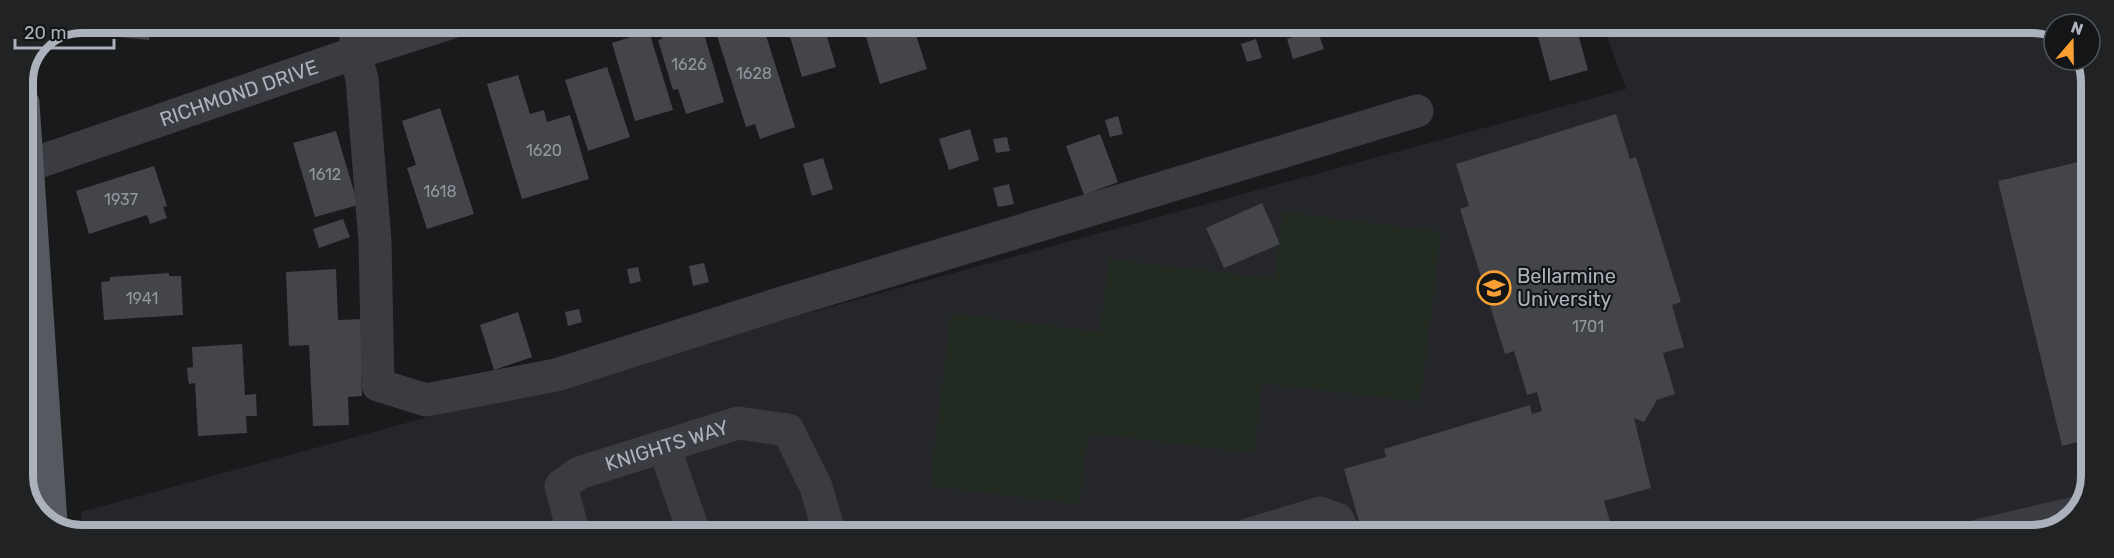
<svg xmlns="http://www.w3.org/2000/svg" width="2114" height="558" viewBox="0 0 2114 558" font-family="Rubik,sans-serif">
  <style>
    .built { fill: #252629 }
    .green { fill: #212a21 }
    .building { fill: #434549 }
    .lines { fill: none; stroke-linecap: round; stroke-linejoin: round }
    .minor { stroke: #3a3c41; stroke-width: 33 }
    .major { stroke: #565960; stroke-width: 33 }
    .labels { text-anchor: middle; stroke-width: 4.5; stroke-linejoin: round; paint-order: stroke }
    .number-label { font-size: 16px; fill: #91979f }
    .street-label { font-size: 20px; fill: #abb2bc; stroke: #141517 }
    .poi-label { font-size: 20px; fill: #abb2bc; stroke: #141517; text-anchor: start }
    .rim { fill: none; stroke: #abb2bc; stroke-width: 8 }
  </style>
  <rect width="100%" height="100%" fill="#191a1c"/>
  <path class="built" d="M1602,23l442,1 10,6v30h30l7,15 -1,413 -19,33 -39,14 -1949,-1 -2,-22 1545,-423z"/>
  <path class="green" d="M1283,212l158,20 -21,170 -158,-19 -8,70 -166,-20 -9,71 -149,-18 21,-173 149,19 9,-73 165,20z"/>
  <path class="building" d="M92,23h59l-2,17 -59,-6z
    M672,23h24l2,6 4,-2 22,75 -38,12 -8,-25 -5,1 -15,-50 4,-1 -3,-12z
    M713,23h49l33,104 -35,12 -5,-15 -9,3z
    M786,23h37l13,44 -34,10z
    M862,23h50l15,46 -47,15z
    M1576,27l12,43 -38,11 -12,-44z
    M1317,29l7,20 -31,10 -6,-20z
    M649,31l24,79 -38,11 -23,-78z
    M1256,39l6,19 -15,4 -6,-18z
    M607,67l23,70 -42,14 -23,-71z
    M518,75l12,39 14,-4 3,12 23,-7 19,64 -67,20 -35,-115z
    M440,108l34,106 -47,15 -20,-61 9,-3 -14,-44z
    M1616,114l14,45 6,-2 45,145 -9,3 12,42 -21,6 12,41 -18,6 -13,22 -10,-4 17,70 -47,13 10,34h-251l-19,-66 42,-12 -2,-8 146,-44 2,9 10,-3 -5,-19 -10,3v-1l-13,-43 -9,3 -45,-145 9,-3 -13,-42z
    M1118,116l5,18 -13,3 -5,-17z
    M970,129l9,31 -30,10 -10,-31z
    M336,131l22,74 -43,12 -22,-74z
    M1100,134l18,48 -34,13 -18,-49z
    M1007,137l3,14 -14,2 -3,-14z
    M823,158l10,31 -21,7 -9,-32z
    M2091,159l-1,280 -28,7 -64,-265z
    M154,166l13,40 -4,1 4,11 -17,6 -3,-9 -58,19 -13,-43z
    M1009,184l5,20 -16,3 -5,-19z
    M1262,203l18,41 -56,24 -18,-40z
    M343,219l7,18 -31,11 -6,-19z
    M704,263l5,19 -16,4 -4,-20z
    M638,267l3,14 -11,3 -3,-15z
    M336,269l2,51 26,-1 3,59h-6l1,18 -14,1 1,28 -36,1 -4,-81 -20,1 -3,-74z
    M169,273v3h12l2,39 -79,5 -3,-38 9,-1v-4z
    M579,309l3,13 -14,4 -3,-14z
    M518,312l14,45 -38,13 -14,-45z
    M242,344l3,51 11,-1 1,22h-11l1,17 -49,3 -3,-53 -6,1 -1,-5 -1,-11 6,-1 -1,-20z
    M2090,458v20l-8,2 -4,-20z"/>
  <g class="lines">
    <g class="minor">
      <path d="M357,23l-2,30 7,26 13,163 3,143 48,15 130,-25 226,-72 635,-192"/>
      <path id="s1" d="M27,166l328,-113 95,-30"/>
      <path d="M664,447l31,88"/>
      <path id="s2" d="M574,535l-13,-49 18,-13 159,-50 50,7 28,57 14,48"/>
      <path d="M1247,535l73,-22 17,6 8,16"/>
      <path d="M1981,535l94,-22"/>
    </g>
    <path class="major" d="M23,103l28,420"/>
  </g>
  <defs>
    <g id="university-ring" transform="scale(1.725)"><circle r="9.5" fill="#141517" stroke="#fa9f33" stroke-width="1.5"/><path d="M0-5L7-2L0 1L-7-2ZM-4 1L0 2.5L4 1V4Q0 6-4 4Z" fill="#fa9f33"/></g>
  </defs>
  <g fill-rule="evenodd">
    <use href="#university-ring" x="1494" y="288"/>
  </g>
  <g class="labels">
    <g class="number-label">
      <text x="689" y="70">1626</text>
      <text x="754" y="79">1628</text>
      <text x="544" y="156">1620</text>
      <text x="325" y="180">1612</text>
      <text x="440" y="197">1618</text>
      <text x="121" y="205">1937</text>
      <text x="142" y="304">1941</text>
      <text x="1588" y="332">1701</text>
    </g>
    <g class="street-label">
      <text dy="7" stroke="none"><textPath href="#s1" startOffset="224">RICHMOND DRIVE</textPath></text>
      <text dy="7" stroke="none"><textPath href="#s2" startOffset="165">KNIGHTS WAY</textPath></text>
    </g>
    <g class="poi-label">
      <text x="1517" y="283">Bellarmine<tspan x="1517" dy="23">University</tspan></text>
    </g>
  </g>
  <path d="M0 0H2114V558H0ZM82 33H2032A49 49 0 0 1 2081 82V476A49 49 0 0 1 2032 525H82A49 49 0 0 1 33 476V82A49 49 0 0 1 82 33Z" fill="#202224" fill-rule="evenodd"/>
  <path class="rim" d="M82 33H2032A49 49 0 0 1 2081 82V476A49 49 0 0 1 2032 525H82A49 49 0 0 1 33 476V82A49 49 0 0 1 82 33Z"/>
  <g transform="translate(2072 42) rotate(20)"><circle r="28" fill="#141517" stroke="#505459" stroke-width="1.5"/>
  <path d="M0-4.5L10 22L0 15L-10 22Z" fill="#fa9f33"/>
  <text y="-9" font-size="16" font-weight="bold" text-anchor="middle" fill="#abb2bc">N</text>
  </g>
  <path d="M15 39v9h99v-9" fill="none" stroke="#abb2bc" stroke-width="3"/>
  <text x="24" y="39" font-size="18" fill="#abb2bc" stroke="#141517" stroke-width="4.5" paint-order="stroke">20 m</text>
</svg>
